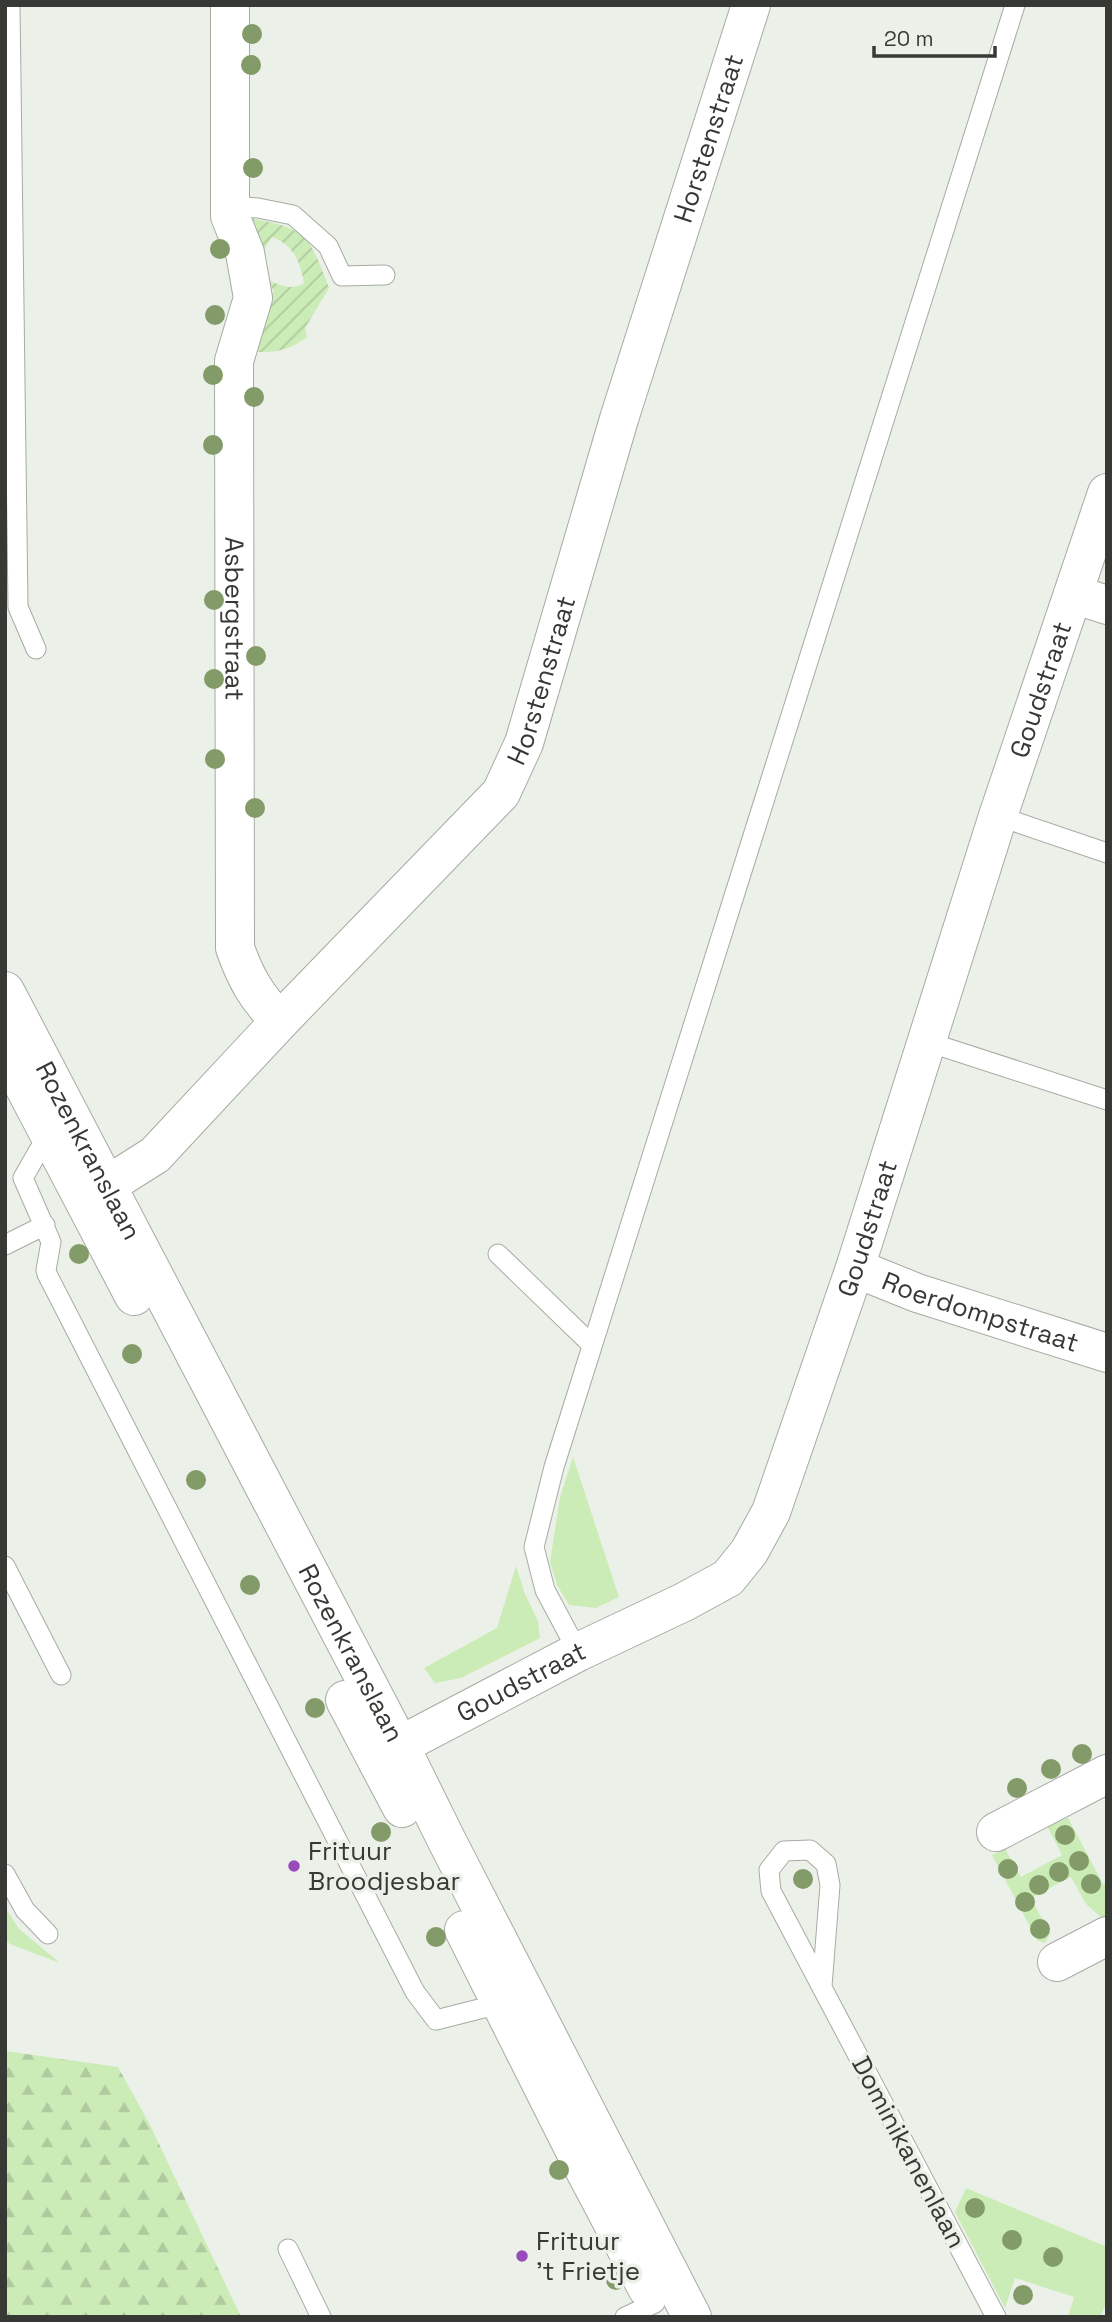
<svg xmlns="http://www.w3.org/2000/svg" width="1112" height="2322" viewBox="0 0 1112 2322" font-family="'Space Grotesk',sans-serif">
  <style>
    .grass { fill: #cbebb7 }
    .forest { fill: url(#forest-firs) }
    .garden { fill: url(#garden-furrows) }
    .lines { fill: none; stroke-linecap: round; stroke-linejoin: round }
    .service-casing { stroke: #a6aba3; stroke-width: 21 }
    .minor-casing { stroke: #a6aba3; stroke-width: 40 }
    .tertiary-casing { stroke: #a6aba3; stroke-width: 40 }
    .service { stroke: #fff; stroke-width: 19 }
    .minor { stroke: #fff; stroke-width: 38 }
    .tertiary { stroke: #fff; stroke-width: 38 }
    .tree { fill: #829b68 }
    .poi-dot { fill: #994bbc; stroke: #ebf1e8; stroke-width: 2.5 }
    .labels { text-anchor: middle; stroke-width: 7; stroke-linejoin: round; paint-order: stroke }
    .street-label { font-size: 26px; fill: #373935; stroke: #ebf1e8 }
    .poi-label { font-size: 26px; fill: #373935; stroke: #ebf1e8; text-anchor: start }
  </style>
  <defs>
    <pattern id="forest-firs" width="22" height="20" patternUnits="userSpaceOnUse" patternTransform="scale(1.75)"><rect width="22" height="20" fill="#cbebb7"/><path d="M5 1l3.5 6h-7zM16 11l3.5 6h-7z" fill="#afca9e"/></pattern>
    <pattern id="garden-furrows" width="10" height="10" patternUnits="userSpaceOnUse" patternTransform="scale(1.75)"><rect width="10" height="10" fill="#cbebb7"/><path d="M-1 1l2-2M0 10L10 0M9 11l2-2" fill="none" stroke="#afca9e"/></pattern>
  </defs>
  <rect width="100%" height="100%" fill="#ebf1e8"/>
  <path class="grass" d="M573,1457l46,140 -23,11 -27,-3 -12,-20 -7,-23 10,-65z
    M516,1566l9,28 13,27 2,17 -79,40 -26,5 -11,-15 73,-40z
    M1068,1818l35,66 4,-1v35h-5l-16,-14 -15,-27 -40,21 19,36 -5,9 -8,-3 -45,-85 13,-6 16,28 41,-22 -15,-29z
    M5,1907l14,22 41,34 -50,-19 -5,-4z
    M966,2188l141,59v54l-7,16h-32l6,-20 -59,-19 -10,30 -50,-96z"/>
  <path class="forest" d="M5,2051l113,16 32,58 91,192h-236z"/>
  <path class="garden" d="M249,218c57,10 60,16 80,70l-24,40 2,9c-20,15 -32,15 -57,15l6,-26 18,-35 -7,-11c13,5 25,11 37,3 -4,-21 -10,-38 -32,-46l-12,19z"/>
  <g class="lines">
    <g class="service-casing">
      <path id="service" d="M10,5l8,602 18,42
        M230,206l28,2 35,7 35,31 14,30 43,-1
        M998,816l109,37
        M928,1042l179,58
        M52,1139l-13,11 -16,28 28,64 -5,28 1,4 368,718 21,28 71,-18
        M5,1245l40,-20
        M498,1254l94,91
        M5,1566l56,109
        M578,1652l-33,-62 -11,-43 20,-80 461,-1462
        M5,1874l20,36 23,24
        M822,1986l8,-101 -4,-21 -16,-14 -26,1 -15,19 2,21 225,426
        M288,2249l33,68
        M625,2317l30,-14"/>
    </g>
    <g class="minor-casing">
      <g id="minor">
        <path id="s1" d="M230,5v211l15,37 8,45 -19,63 1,587c11,31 22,50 45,73"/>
        <path d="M1073,594l34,11"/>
        <path id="s2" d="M84,1200l71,-45 125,-134 221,-228 23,-50 95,-324 132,-414"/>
        <path id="s3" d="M855,1268l62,25 190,60"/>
        <path id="s4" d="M376,1758l202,-106 106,-50 44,-24 21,-26 22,-40 84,-244 143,-452 109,-323"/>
        <path d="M996,1832l111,-58"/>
        <path d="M1057,1962l50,-26"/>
      </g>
    </g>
    <g class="tertiary-casing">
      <g id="tertiary">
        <path id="s5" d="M5,991l395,755 48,97 244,474"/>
        <path d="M5,1050l129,246"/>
        <path d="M345,1700l57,108"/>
        <path d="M464,1930l118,235 65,123"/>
      </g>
    </g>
    <use href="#service" class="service"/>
    <use href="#minor" class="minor"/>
    <use href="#tertiary" class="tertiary"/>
  </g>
  <g class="tree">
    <circle cx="252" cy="34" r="10"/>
    <circle cx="251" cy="65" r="10"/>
    <circle cx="253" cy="168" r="10"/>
    <circle cx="220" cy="249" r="10"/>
    <circle cx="215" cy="315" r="10"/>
    <circle cx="213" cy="375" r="10"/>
    <circle cx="254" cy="397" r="10"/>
    <circle cx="213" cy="445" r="10"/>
    <circle cx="214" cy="600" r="10"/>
    <circle cx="256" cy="656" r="10"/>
    <circle cx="214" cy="679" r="10"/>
    <circle cx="215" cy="759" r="10"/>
    <circle cx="255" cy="808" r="10"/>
    <circle cx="79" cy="1254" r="10"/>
    <circle cx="132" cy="1354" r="10"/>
    <circle cx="196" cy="1480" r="10"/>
    <circle cx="250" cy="1585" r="10"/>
    <circle cx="315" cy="1708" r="10"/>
    <circle cx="1082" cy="1754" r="10"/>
    <circle cx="1051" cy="1769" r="10"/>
    <circle cx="1017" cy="1788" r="10"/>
    <circle cx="381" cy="1832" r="10"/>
    <circle cx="1065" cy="1835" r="10"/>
    <circle cx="1079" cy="1861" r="10"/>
    <circle cx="1008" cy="1869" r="10"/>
    <circle cx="1059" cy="1872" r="10"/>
    <circle cx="803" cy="1879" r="10"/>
    <circle cx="1091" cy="1884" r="10"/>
    <circle cx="1039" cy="1885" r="10"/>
    <circle cx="1025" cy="1902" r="10"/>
    <circle cx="1040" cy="1929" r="10"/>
    <circle cx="436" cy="1937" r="10"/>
    <circle cx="559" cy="2170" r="10"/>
    <circle cx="975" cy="2208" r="10"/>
    <circle cx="1012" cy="2240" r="10"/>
    <circle cx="1053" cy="2257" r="10"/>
    <circle cx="616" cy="2280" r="10"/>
    <circle cx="1023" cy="2295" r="10"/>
  </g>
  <g class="poi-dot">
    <circle cx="294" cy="1866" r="7"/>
    <circle cx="522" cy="2256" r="7"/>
  </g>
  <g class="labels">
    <g class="street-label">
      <text dy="9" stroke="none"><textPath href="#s2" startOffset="1272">Horstenstraat</textPath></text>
      <text dy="9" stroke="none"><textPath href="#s1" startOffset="620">Asbergstraat</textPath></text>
      <text dy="9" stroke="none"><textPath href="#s2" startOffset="705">Horstenstraat</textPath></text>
      <text dy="9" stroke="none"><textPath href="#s4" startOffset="1340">Goudstraat</textPath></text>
      <text dy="9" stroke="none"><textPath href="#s5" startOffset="180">Rozenkranslaan</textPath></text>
      <text dy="9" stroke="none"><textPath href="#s4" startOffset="774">Goudstraat</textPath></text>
      <text dy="9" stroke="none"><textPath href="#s3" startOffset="133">Roerdompstraat</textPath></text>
      <text dy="9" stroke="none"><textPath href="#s5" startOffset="747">Rozenkranslaan</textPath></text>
      <text dy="9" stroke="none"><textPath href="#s4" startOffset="164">Goudstraat</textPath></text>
      <text transform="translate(909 2152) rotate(62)" y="9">Dominikanenlaan</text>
    </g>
    <g class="poi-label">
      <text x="308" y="1860">Frituur<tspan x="308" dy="30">Broodjesbar</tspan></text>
      <text x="536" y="2250">Frituur<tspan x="536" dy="30">'t Frietje</tspan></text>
    </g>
  </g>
  <rect width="1112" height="2322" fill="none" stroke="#373935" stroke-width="14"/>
  <path d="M874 46v10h121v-10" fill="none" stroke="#373935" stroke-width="3.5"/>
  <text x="884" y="46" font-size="21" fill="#373935" stroke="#ebf1e8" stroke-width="5" paint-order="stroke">20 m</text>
</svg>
